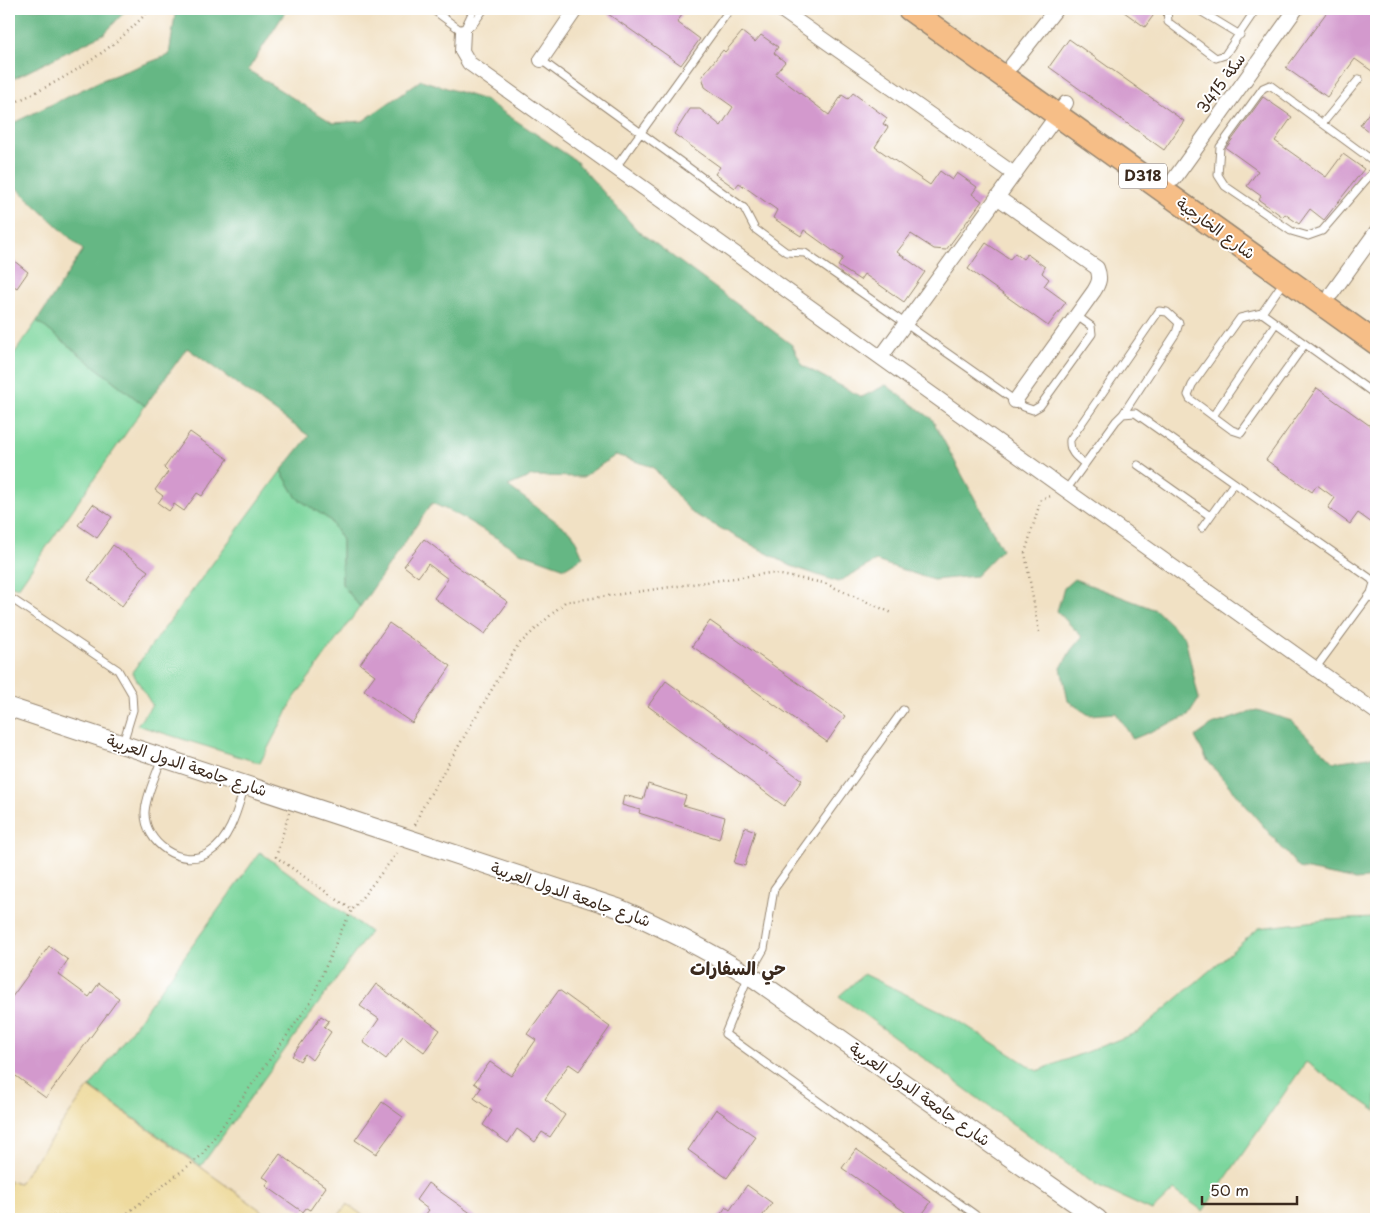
<svg xmlns="http://www.w3.org/2000/svg" width="1385" height="1228" viewBox="0 0 1385 1228" font-family="'Playpen Sans','Playpen Sans Arabic',sans-serif">
  <style>
    .green { fill: #7cd69d; stroke: #5c805e }
    .forest { fill: #65b784; stroke: #507051 }
    .sand { fill: #eeda9e; stroke: #94825e }
    .building { fill: #d399cd }
    .lines { fill: none; stroke-linecap: round; stroke-linejoin: round }
    .service-casing { stroke: #968671; stroke-width: 9 }
    .minor-casing { stroke: #968671; stroke-width: 16 }
    .tertiary-casing { stroke: #968671; stroke-width: 20 }
    .primary-casing { stroke: #968671; stroke-width: 25 }
    .path { stroke: #968671; stroke-width: 2.5; stroke-dasharray: 1 4; stroke-linecap: butt }
    .service { stroke: #fff; stroke-width: 7 }
    .minor { stroke: #fff; stroke-width: 14 }
    .tertiary { stroke: #fff; stroke-width: 18 }
    .primary { stroke: #f6be87; stroke-width: 22 }
    .labels { text-anchor: middle; stroke-width: 4; stroke-linejoin: round; paint-order: stroke }
    .shield { fill: #fff; stroke: #766a62; stroke-width: 1 }
    .shield-label { font-size: 15px; font-weight: bold; fill: #3b2a1e }
    .street-label { font-size: 16px; fill: #3b2a1e; stroke: #fff }
    .neighbourhood-label { font-size: 18px; font-weight: bold; fill: #3b2a1e; stroke: #fff }
  </style>
  <rect width="100%" height="100%" fill="#fff"/>
  <filter id="ink" filterUnits="userSpaceOnUse"><feTurbulence type="fractalNoise" baseFrequency=".02" numOctaves="2"/><feDisplacementMap in="SourceGraphic" scale="10" xChannelSelector="R" yChannelSelector="G"/><feConvolveMatrix kernelMatrix="1 2 1 2 8 2 1 2 1" color-interpolation-filters="sRGB"/></filter>
  <filter id="wash" filterUnits="userSpaceOnUse"><feTurbulence type="fractalNoise" baseFrequency=".0096" numOctaves="4" result="noise"/><feDisplacementMap in="SourceGraphic" scale="20" xChannelSelector="R" yChannelSelector="G"/><feGaussianBlur stdDeviation="1.12" result="paint"/><feColorMatrix in="noise" values="0 0 0 0 0 0 0 0 0 0 0 0 0 0 0 0 0 1.4 0 .05"/><feComposite in="paint" operator="in"/></filter>
  <g filter="url(#wash)">
    <rect width="100%" height="100%" fill="#f1e1c4"/>
    <path class="green" d="M37,321l108,85 -127,182 -9,-3v-224z
      M281,471l16,27 33,22 12,20v44l18,23 -65,90 -35,66 -123,-38 15,-20 -20,-33z
      M260,852l110,80 -169,234 -111,-79z
      M1376,918v193l-70,-49 -103,149 -29,-21 -22,21 -55,-25 -258,-190 25,-22 87,42 86,55 101,-39 121,-104 66,-8z"/>
    <path class="forest" d="M9,9h118l-22,24 -96,48z
      M176,9h111l-39,61 85,53 30,-2 58,-41 64,20 90,60 62,70 155,115 11,21 59,31 24,-12 46,34 70,130 -26,27 -43,4 -57,-19 -38,21 -47,-16 -99,-53 -39,-46 -37,-12 -33,22 -51,-1 -24,10 65,48 10,23 -18,11 -45,-16 -62,-37 -26,-12 -72,104 -18,-23v-44l-12,-20 -33,-22 -16,-27 28,-35 -122,-88 -42,58 -108,-85 46,-71 -74,-69v-56l93,-45 67,-25z
      M1074,579l82,31 29,28 14,61 -11,17 -55,23 -17,-26 -27,2 -21,-14 -7,-33 10,-18 11,-13 -25,-26 7,-23z
      M1257,710l35,11 42,41 42,-6v122l-20,2 -57,-12 -92,-108 -12,-23 17,-12z"/>
    <path class="sand" d="M89,1087l184,132h-264v-38l10,2z
      M347,1204l21,15h-32z"/>
    <g id="blocks">
      <path class="building" d="M601,9h71l10,6 -5,7 23,17 -19,26z
        M1120,9h38l-13,18z
        M1329,9h47v65l-21,-15 -28,38 -41,-29z
        M742,32l13,10 6,-7 17,12 -4,6 11,9 -10,12 54,41 13,-20 6,4 5,-6 34,25 -4,6 5,3 -13,20 55,38 10,-14 12,9 5,-7 20,14 -5,7 10,7 -36,49 -12,-1 -23,-15 -14,18 28,20 -21,30 -40,-28 -4,6 -22,-14 5,-8 -39,-28 -3,6 -28,-18 4,-8 -38,-27 -4,5 -20,-14 5,-7 -46,-33 16,-25h10l21,17 12,-19 -28,-20 -3,-11 21,-26 2,2z
        M1069,39l115,82 -20,29 -115,-83z
        M1263,97l29,20 -17,24 51,36 17,-23 21,15 -40,51 -14,-11 -11,15 -14,-10 -2,3 -24,-17 2,-4 -14,-10 11,-15 -32,-23z
        M1376,103v34l-16,-12z
        M986,243l24,16 5,-6 8,6 4,-5 18,13 -3,6 7,6 -5,7 22,16 -18,24 -80,-57z
        M13,260l15,12 -11,16 -8,-5v-17z
        M1317,388l59,42v96l-18,-13 -8,11 -22,-16 7,-10 -18,-13 -5,7 -46,-32z
        M190,432l38,27 -26,37 -5,-3 -13,18 -10,-7 -5,7 -11,-8 5,-7 -8,-6 13,-18 -4,-4z
        M93,504l19,13 -15,21 -19,-13z
        M424,539l25,19 -1,2 60,42 -23,32 -51,-36 14,-19 -20,-15 -10,13 -14,-11z
        M113,545l35,26 -26,35 -34,-26z
        M710,621l135,95 -18,26 -135,-96z
        M389,623l62,43 -39,57 -48,-33 11,-15 -15,-11z
        M666,681l136,99 -18,26 -136,-100z
        M648,784l38,12 -3,9 42,12 -6,22 -80,-26 1,-3 -18,-5 2,-10 19,5z
        M745,827l10,4 -10,35 -11,-3z
        M49,946l19,14 -10,14 31,23 10,-14 20,15 -73,100 -37,-27v-70z
        M376,984l64,46 -16,22 -21,-16 -17,23 -23,-17 16,-23 -19,-13z
        M559,990l51,37 -31,44 -10,-7 -24,35 20,16 -15,22 -8,-5 -7,10 -18,-13 -9,14 -25,-18 9,-14 -18,-13 7,-10 -7,-5 16,-21 21,14 25,-36 -9,-6z
        M321,1016l8,5 -5,6 7,5 -19,28 -7,-6 -5,7 -8,-5z
        M382,1102l21,15 -27,37 -21,-14z
        M716,1109l40,28 -29,41 -39,-28z
        M856,1149l75,53 -12,17h-4l-73,-51z
        M280,1154l46,33 -16,23 -4,-2 -3,4 -37,-26 4,-5 -7,-4z
        M428,1183l51,36h-57l7,-9 -13,-10z
        M747,1185l25,18 -12,16h-43l9,-12 4,3z"/>
    </g>
  </g>
  <g filter="url(#ink)">
    <use href="#blocks" fill-opacity="0" stroke="#968671" stroke-width="1"/>
    <g class="lines">
      <g class="service-casing">
        <path id="service" d="M432,9l31,23
          M1167,9l1,13 48,36 9,-3 31,-46
          M1197,9l43,26
          M463,32l11,-9 10,-14
          M463,32l11,-23
          M541,60l203,148 11,21 31,23 19,1 219,154 9,3 7,-4 52,-72 -1,-8 -14,-10
          M1323,123l36,-44
          M1376,163l-106,-78 -7,3 -43,59 -2,28 7,11 66,45 17,5 14,-5 54,-63
          M616,167l114,-158
          M1262,313l22,-32
          M1305,344l-64,89 -9,-3 -42,-31 -2,-4 4,-10 48,-67 22,-5 114,82
          M1213,416l63,-93
          M1085,464c-9,-7 -16,-12 -15,-24l89,-129 8,1 12,11 -3,10 -53,81
          M1138,465l72,51
          M1066,490l50,-69 7,-7 12,-1 236,166 3,4 -3,10 -56,76
          M1202,528l32,-45
          M1369,596l7,5
          M9,597l109,73 14,24 1,16 -10,33
          M903,710l-129,179 -10,60 -15,26 -24,59 256,185
          M162,757c-5,17 -16,37 -17,55 -1,31 37,58 65,40 21,-13 28,-45 35,-67"/>
      </g>
      <g class="minor-casing">
        <path id="minor" d="M780,9l234,165
          M463,32l-1,19 7,12 907,649
          M541,60l35,-51
          M1012,65l44,-56
          M1174,179l122,-170
          M997,197l100,71c4,10 2,15 -3,23l-79,110
          M1332,293l44,-61
          M881,357l185,-254"/>
      </g>
      <g class="tertiary-casing">
        <path id="tertiary" d="M9,707l609,201c48,20 92,44 137,71l343,240"/>
      </g>
      <g class="primary-casing">
        <path id="primary" d="M909,9l467,334"/>
      </g>
      <path class="path" d="M9,105c53,-24 102,-52 141,-96
        M1039,632l-14,-79 16,-54 10,-3
        M289,813l-13,44 76,53 47,-59
        M415,825l6,-15 97,-165 47,-43 205,-29 54,10 68,30
        M120,1219l81,-63 109,-153 31,-72 11,-21"/>
      <use href="#service" class="service"/>
      <use href="#minor" class="minor"/>
      <use href="#tertiary" class="tertiary"/>
      <use href="#primary" class="primary"/>
    </g>
  </g>
  <g class="labels">
    <rect class="shield" x="1119" y="163.5" width="48" height="25" rx="4"/>
    <g class="shield-label">
      <text x="1143" y="181">D318</text>
    </g>
    <g class="street-label">
      <text transform="translate(1221 83) rotate(-54)" y="6">سكة 3415</text>
      <text transform="translate(1216 228) rotate(36)" y="6">شارع الخارجية</text>
      <text transform="translate(187 765) rotate(18)" y="6">شارع جامعة الدول العربية</text>
      <text transform="translate(571 894) rotate(19)" y="6">شارع جامعة الدول العربية</text>
      <text transform="translate(920 1094) rotate(35)" y="6">شارع جامعة الدول العربية</text>
    </g>
    <g class="neighbourhood-label">
      <text x="738" y="975">حي السفارات</text>
    </g>
  </g>
  <rect width="1385" height="1228" fill="none" stroke="#fff" stroke-width="30"/>
  <path d="M1202 1196v8h95v-8" fill="none" stroke="#3b2a1e" stroke-width="2.5"/>
  <text x="1210" y="1196" font-size="15" fill="#3b2a1e" stroke="#ffffff" stroke-width="4" paint-order="stroke">50 m</text>
</svg>
